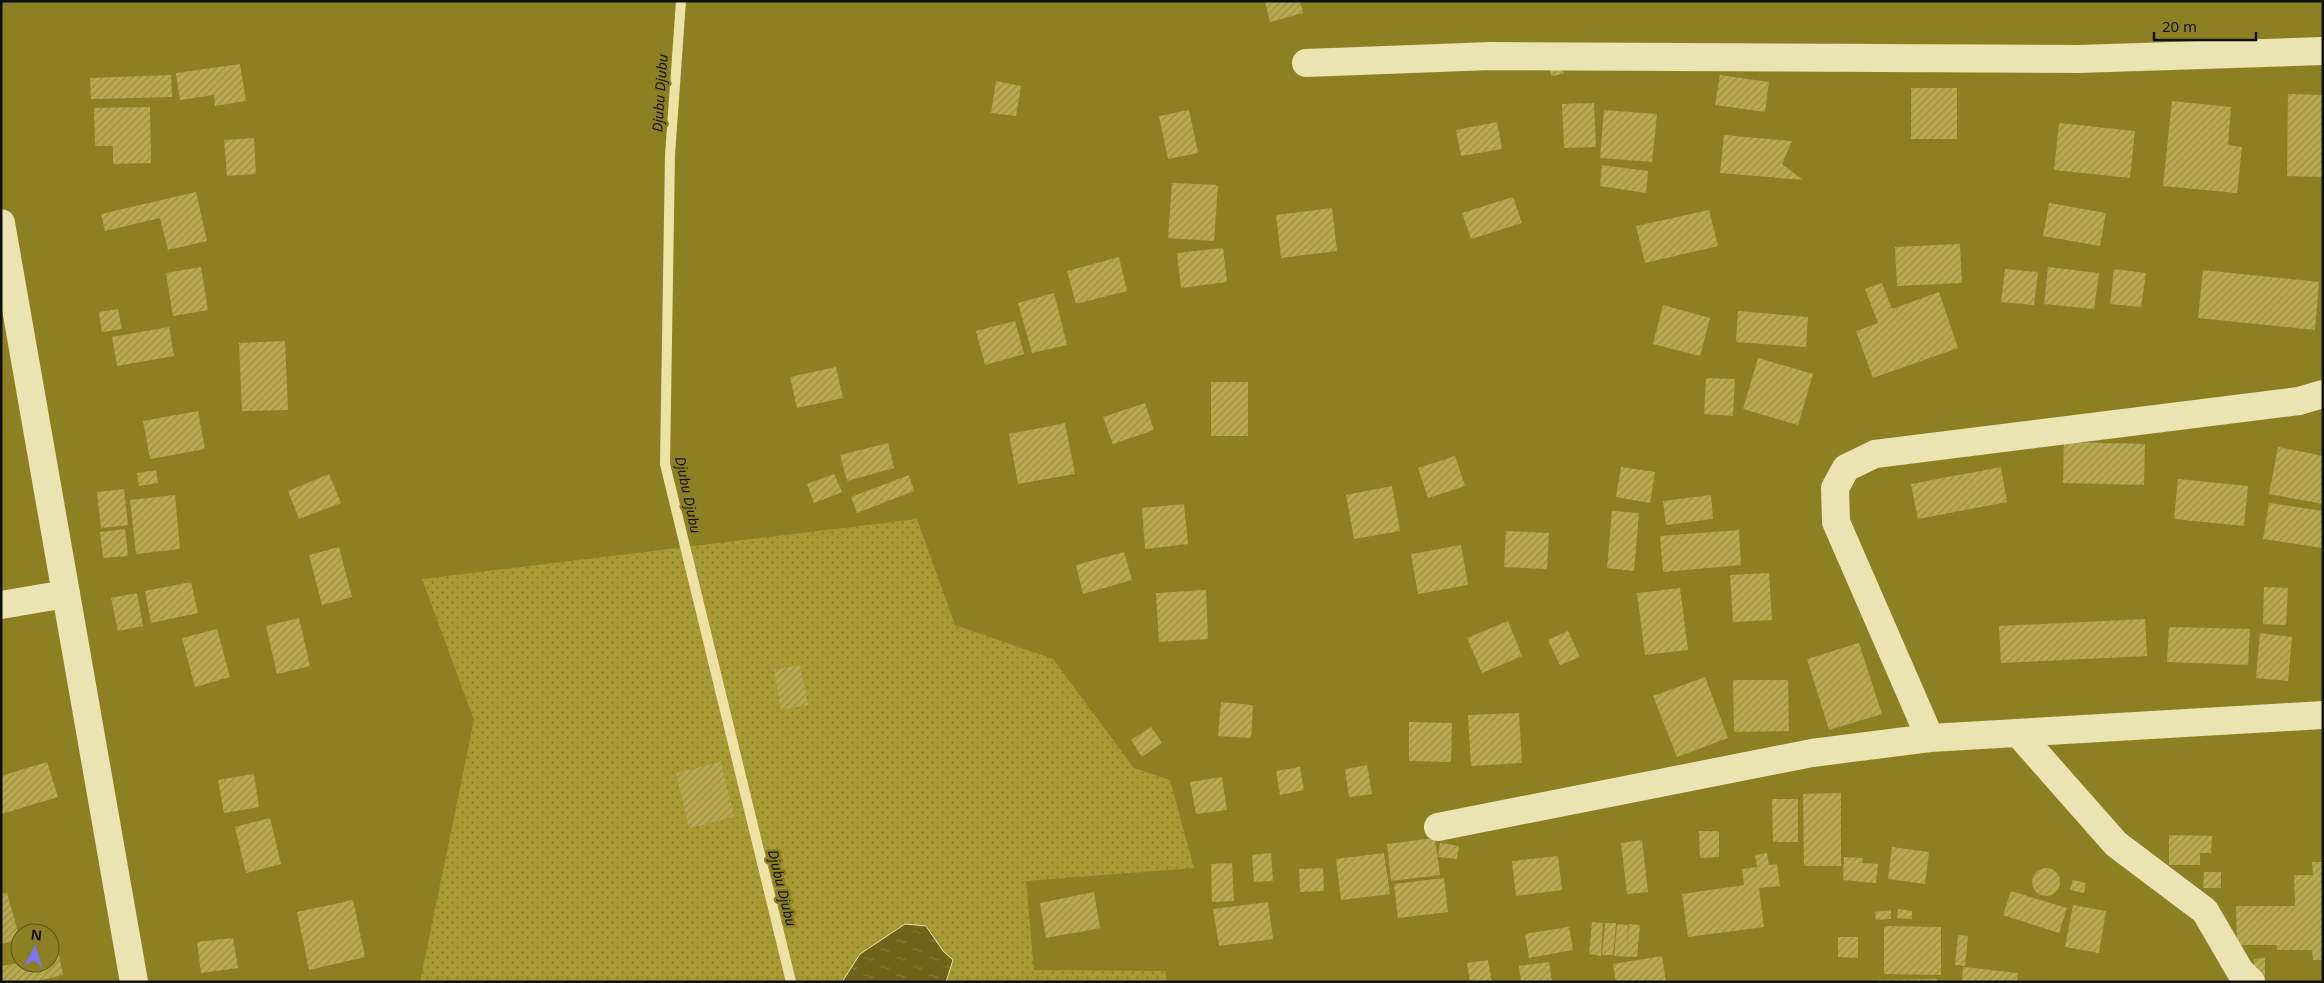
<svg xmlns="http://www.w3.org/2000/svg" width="2324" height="983" viewBox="0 0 2324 983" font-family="'Noto Sans',sans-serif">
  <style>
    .grass { fill: url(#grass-dots) }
    .water { fill: url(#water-ripples); stroke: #ece2a6 }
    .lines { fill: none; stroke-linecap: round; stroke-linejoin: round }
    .stream { stroke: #ece2a6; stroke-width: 10 }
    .building { fill: url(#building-hatch) }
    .minor { stroke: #ebe3b2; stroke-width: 28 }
    .tertiary { stroke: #ebe3b2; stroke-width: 28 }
    .labels { text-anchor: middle; stroke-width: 5; stroke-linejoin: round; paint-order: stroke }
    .water-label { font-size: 14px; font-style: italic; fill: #111; stroke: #8d8023 }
  </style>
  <defs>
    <pattern id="grass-dots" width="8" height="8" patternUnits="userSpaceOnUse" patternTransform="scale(1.25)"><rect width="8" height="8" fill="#a89934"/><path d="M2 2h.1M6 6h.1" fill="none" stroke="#877b2b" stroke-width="1.8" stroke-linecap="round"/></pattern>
    <pattern id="water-ripples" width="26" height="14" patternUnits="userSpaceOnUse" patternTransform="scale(1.25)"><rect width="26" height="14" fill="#6d6319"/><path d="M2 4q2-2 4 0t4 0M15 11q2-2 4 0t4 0" fill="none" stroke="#807841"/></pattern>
    <pattern id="building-hatch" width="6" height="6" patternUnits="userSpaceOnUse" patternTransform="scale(1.25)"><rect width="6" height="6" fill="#b6a950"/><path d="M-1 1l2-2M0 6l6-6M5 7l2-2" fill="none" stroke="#9b9045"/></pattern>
  </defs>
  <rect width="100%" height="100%" fill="#8d8023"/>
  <path class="grass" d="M917,519l38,106 98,34 81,109 36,12 24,88 -168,13 8,89 131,1 2,11h-747l54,-262 -52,-141z"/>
  <path class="water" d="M905,924l21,2 17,25 10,9 -7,22h-104l18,-28z"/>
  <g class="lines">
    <path class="stream" d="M681,1l-11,154 -5,309 126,518"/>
  </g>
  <path class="building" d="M1265,1h35l3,12 -33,9z
    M240,64l6,37 -31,5 -1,-11 -34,5 -4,-27z
    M1562,64l2,10 -13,2 -2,-10z
    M171,75l1,22 -81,2 -1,-21z
    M1720,75l49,7 -4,30 -50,-7z
    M996,81l25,5 -5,30 -25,-3z
    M1911,88h46v51h-46z
    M2288,94l35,1v82l-36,-1z
    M2172,101l59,6 -3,38 14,2 -5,46 -74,-7z
    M1594,103l2,44 -32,1 -2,-44z
    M150,107l1,56 -38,1v-18h-18l-1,-38z
    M1189,110l9,43 -30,6 -9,-43z
    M1604,110l53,4 -5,48 -52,-4z
    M1497,122l5,27 -41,7 -5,-26z
    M2059,123l76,8 -5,47 -76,-8z
    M1724,135l68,6 -10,23 21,16 -83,-7z
    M254,138l2,36 -29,2 -3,-36z
    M1602,165l46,6 -2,22 -46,-7z
    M1172,183l46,2 -4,56 -46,-3z
    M196,192l11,49 -39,9 -8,-32 -55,13 -4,-17z
    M1513,197l9,26 -51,16 -9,-26z
    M2049,203l57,10 -6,33 -57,-10z
    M1332,208l5,43 -56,7 -5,-43z
    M1709,210l9,36 -73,17 -9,-37z
    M1960,244l2,39 -65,3 -2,-39z
    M1223,248l4,34 -46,6 -4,-35z
    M1119,257l8,34 -51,13 -9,-33z
    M201,267l7,43 -35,6 -7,-43z
    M2048,267l51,6 -5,36 -50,-5z
    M2005,269l33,3 -4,33 -33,-3z
    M2114,269l32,4 -5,34 -31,-3z
    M2203,270l116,12 -4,48 -117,-12z
    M1882,283l10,26 47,-17 19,56 -85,30 -17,-47 22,-8 -13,-34z
    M1054,293l13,52 -35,8 -14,-50z
    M1663,305l47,13 -10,38 -47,-12z
    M118,309l4,20 -20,3 -3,-20z
    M1738,311l70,6 -2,30 -70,-5z
    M1015,321l9,33 -39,11 -9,-34z
    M169,327l5,29 -57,10 -5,-29z
    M285,341l3,69 -46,1 -3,-68z
    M1758,358l55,16 -15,51 -55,-16z
    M836,367l7,31 -46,10 -7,-31z
    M1706,378l29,1 -2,37 -29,-2z
    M1211,382h37v54h-37z
    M1145,403l9,27 -41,14 -10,-27z
    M198,411l7,38 -55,10 -7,-38z
    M1065,423l10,51 -57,10 -9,-50z
    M2064,442l81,2 -1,41 -81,-2z
    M888,443l6,25 -47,13 -7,-26z
    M2278,447l45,9v48l-54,-10z
    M1455,456l10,30 -37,12 -10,-30z
    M1621,467l34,5 -5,31 -34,-6z
    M2001,467l6,35 -89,17 -7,-35z
    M156,470l2,13 -19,3 -2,-13z
    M329,474l12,29 -42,16 -11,-28z
    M834,474l8,18 -28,11 -7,-19z
    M909,475l5,16 -57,22 -6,-16z
    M2178,479l70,7 -4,40 -70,-7z
    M1392,486l8,45 -46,8 -8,-44z
    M124,489l4,36 -27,3 -4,-36z
    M175,495l5,54 -44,5 -6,-54z
    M1711,495l2,24 -47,6 -3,-24z
    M2269,503l54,8v37l-60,-9z
    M1184,504l4,40 -43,5 -3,-41z
    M1612,511l27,2 -5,58 -27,-3z
    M125,529l3,27 -25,2 -3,-26z
    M1739,530l2,35 -78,7 -3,-36z
    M1506,531l43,2 -2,36 -43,-2z
    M1461,545l7,40 -50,9 -7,-40z
    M339,547l13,50 -30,8 -13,-50z
    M1124,552l8,28 -49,14 -7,-29z
    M1769,573l3,47 -39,2 -3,-47z
    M191,582l7,31 -47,10 -6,-32z
    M2264,587l24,1 -2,37 -23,-1z
    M1680,588l8,62 -43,5 -8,-62z
    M1206,590l2,49 -49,3 -3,-49z
    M137,593l6,33 -25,5 -7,-33z
    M299,618l11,48 -33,8 -11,-48z
    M2145,619l2,37 -146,7 -2,-37z
    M1508,621l14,35 -40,17 -15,-35z
    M2169,627l81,2 -2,36 -81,-3z
    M217,629l13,48 -35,10 -13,-49z
    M1568,631l12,26 -20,8 -12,-25z
    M2260,633l32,4 -4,44 -32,-3z
    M1859,643l23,71 -53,16 -22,-71z
    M800,665l8,40 -27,5 -7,-40z
    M1705,677l23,61 -51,19 -24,-61z
    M1733,680h55l1,51 -55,1z
    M1221,702l32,3 -2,33 -33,-2z
    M1519,713l3,50 -51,3 -3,-51z
    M1409,722l43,1 -1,39 -42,-1z
    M1151,727l11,16 -20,14 -11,-17z
    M47,762l11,35 -57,17v-38z
    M721,762l13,55 -45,11 -13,-55z
    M1367,765l5,29 -23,3 -4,-28z
    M1300,767l4,23 -24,5 -4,-24z
    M254,774l5,33 -35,6 -6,-33z
    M1222,777l5,33 -31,4 -6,-32z
    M1841,793v73h-37l-1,-72z
    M1772,799h26v43h-25z
    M270,818l11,46 -35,9 -11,-46z
    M1699,831h20v26l-19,1z
    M2169,835l43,1 -1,17h-11v12h-31z
    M1435,838l5,37 -49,6 -4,-37z
    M1642,840l6,52 -21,2 -6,-51z
    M1440,843l19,3 -2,13 -19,-2z
    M1892,847l37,5 -4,32 -37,-5z
    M1271,853l2,28 -19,1 -2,-27z
    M1384,853l6,41 -49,6 -5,-41z
    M1767,853l2,12 8,-1 3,22 -21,2 5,39 -76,10 -6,-43 62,-9 -2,-16 15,-2 -2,-12z
    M1558,856l4,34 -46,6 -4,-35z
    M1844,857l19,1 -1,5 16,1 -2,19 -33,-3z
    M2312,862h11v98h-10l-1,-10h-35v-5h-40l-1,-39h59l-1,-31h19z
    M1232,863l2,38 -22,1 -1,-38z
    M1323,868l1,23 -24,1 -1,-23z
    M2032 882a14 14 0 1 1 28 0a14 14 0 1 1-28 0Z
    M2204,872h17v16h-18z
    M1444,878l4,34 -50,6 -4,-34z
    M2073,880l13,3 -2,10 -14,-3z
    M2011,891l56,17 -8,25 -56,-18z
    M1094,892l6,36 -54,10 -6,-35z
    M7,893l13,46 -19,5v-50z
    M353,900l12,57 -56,13 -12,-58z
    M1268,902l5,37 -54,7 -6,-37z
    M2073,905l33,6 -7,42 -34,-6z
    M1898,909l14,2v8l-15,-1z
    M1891,910v9l-15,1 -1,-8z
    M1592,922l11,1 -2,33 -12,-2z
    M1605,923h11l-3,32h-11z
    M1617,924l11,1 -1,27 2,-28 11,1 -3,32 -23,-1z
    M1884,926l57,1v48l-57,-1z
    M1569,927l4,23 -44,8 -4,-24z
    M1958,935l10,1 -3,30 -10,-1z
    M1838,937h20v21l-20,-1z
    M233,938l5,30 -37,5 -4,-31z
    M59,955l4,20 -31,7h-31v-16l19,-3h30v-6z
    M1662,956l4,26h-50l-3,-18z
    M2265,958v20h-11v-19z
    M1488,960l4,22h-22l-3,-19z
    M1549,962l3,20h-31l-2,-16z
    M1963,967l55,6 -1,9h-55z
    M1937,979v3h-60v-2z"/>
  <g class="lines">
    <path class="minor" d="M1306,63l185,-7 587,3 245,-8
      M1,605l65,-11
      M2019,734l97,110 89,67 35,60 11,11
      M1930,738l-94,-216 -1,-34 11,-20 29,-14 424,-53 24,-7
      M1438,827l374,-74 118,-15 393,-23"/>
    <path class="tertiary" d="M1,223l133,759"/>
  </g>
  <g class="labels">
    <g class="water-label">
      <text transform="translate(660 93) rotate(-86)" y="5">Djubu Djubu</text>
      <text transform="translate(688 495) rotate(78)" y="5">Djubu Djubu</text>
      <text transform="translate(782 888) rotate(76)" y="5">Djubu Djubu</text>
    </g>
  </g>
  <rect width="2324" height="983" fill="none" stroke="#111111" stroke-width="5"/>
  <g transform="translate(35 948) rotate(6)"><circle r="24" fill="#8d8023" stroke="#5b541c"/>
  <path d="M0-4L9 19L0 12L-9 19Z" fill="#7975f6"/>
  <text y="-8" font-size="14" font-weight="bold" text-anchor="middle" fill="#111111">N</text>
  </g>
  <path d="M2154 32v8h102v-8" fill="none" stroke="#111111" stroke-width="2.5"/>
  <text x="2162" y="32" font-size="15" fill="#111111" stroke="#8d8023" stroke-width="4" paint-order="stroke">20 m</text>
</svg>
